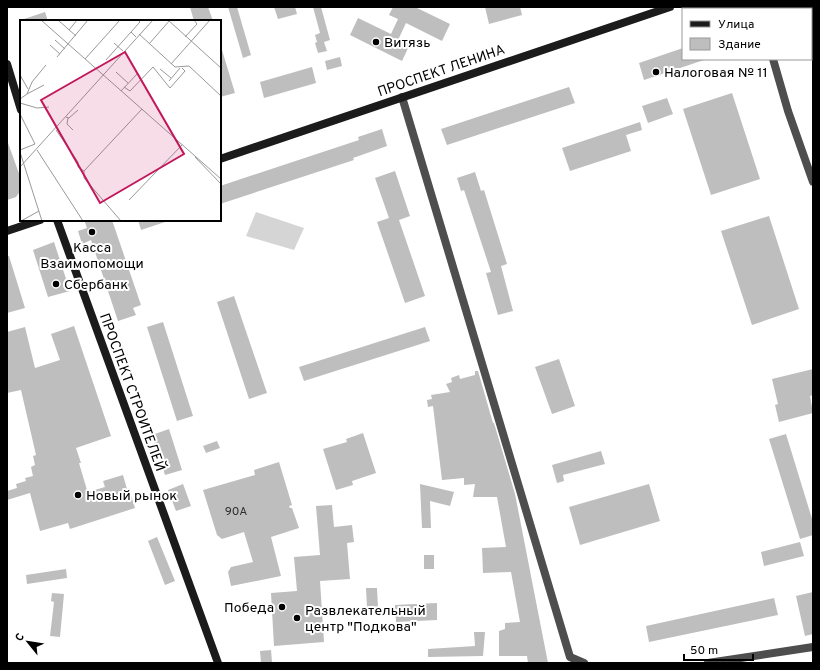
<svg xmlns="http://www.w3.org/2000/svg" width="820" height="670" viewBox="0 0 820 670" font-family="Overpass,sans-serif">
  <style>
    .green { fill: #d5d5d5 }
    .building { fill: #bebebe }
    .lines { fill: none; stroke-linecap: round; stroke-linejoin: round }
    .street { stroke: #4e4e4e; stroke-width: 8 }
    .secondary { stroke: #1b1b1b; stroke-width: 8 }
    .poi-dot { fill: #000; stroke: #fff; stroke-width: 1.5 }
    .labels { text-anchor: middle; stroke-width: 4; stroke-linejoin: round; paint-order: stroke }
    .number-label { font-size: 12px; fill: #303030 }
    .poi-label { font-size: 14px; fill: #000; stroke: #fff; text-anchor: start }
    .street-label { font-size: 14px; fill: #000; stroke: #fff }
    .inset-road { fill: none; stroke: #999; stroke-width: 1 }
    .view { fill: #c2185b; fill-opacity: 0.15; stroke: #c2185b; stroke-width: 2 }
    .inset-edge { fill: none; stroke: #000; stroke-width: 2 }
  </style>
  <rect width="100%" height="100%" fill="#fff"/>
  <path class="green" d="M256,212l48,16 -10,22 -48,-14z"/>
  <path class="building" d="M190,7h18l5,14h-19z
    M228,7h9l14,48 -8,3z
    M274,7h21l2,7 -19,5z
    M313,7h8l9,33 -6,2 3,9 -9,2 -3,-10 2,-1 -2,-7 5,-2z
    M393,7h22l35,17 -8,17 -36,-18 -7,15 11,6 -8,17 -52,-26 8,-17 33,16 7,-15 -9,-4z
    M485,7h35l2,8 -33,9z
    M45,12l3,9h-24v-2z
    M683,48v11h21v1l-60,20 -5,-17z
    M220,50h2l13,43 -15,4z
    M340,57l2,9 -15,4 -2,-9z
    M312,67l4,16 -52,15 -4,-16z
    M569,87l6,16 -128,42 -6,-16z
    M732,93l28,86 -49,16 -28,-86z
    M667,98l6,16 -25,9 -6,-17z
    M640,122l2,8 -16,5 5,16 -61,20 -8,-23z
    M382,129l5,17 -34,12 1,2 -134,44v-18l139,-46 -1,-3z
    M7,143h1l13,36v13l-2,1 -3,4 -9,3z
    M395,171l15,45 -11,4 26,76 -20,7 -28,-81 12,-4 -14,-40z
    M475,172l6,19 3,-1 23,74 -6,2 12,45 -15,4 -12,-42 5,-1 -27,-82 -3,1 -4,-13z
    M769,216l30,93 -47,16 -31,-94z
    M84,220h28l29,85 -8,3 3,7 -18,6 -27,-81 -9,4 -4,-13 9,-3z
    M138,220h29l1,1 -27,9z
    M54,242l16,49 -22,6 -15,-47z
    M7,256h2l16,52 -18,5z
    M234,296l33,97 -18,6 -32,-97z
    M163,322l30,94 -16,5 -30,-94z
    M74,326l37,110 -35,12 5,15h-2l8,27 1,2 17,-5 -2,-6 20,-6 6,21 2,-1 4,13 -65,21 -2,-6 -28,8 -10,-38 -23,7v-9l10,-3 -1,-4 10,-3 -1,-3 8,-2 -2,-9 4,-2 -2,-9 3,-1 -15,-65 -14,3v-61l18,-5 10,41 25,-8 -9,-26z
    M425,327l5,14 -126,40 -5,-14z
    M559,359l16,47 -23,8 -17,-47z
    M813,369v26l-3,1 3,17 -34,9 -4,-17 3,-1 -6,-25z
    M475,371h3l15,52h1l21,71 33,169h-20l-1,-7h-28v-25l6,-2v-6l15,-1 -9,-50 -28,1 -1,-25 24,-1 -9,-50h-24l2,-13 -11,1v-7l-22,2 -9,-74 -5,1 -1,-7 5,-1 -1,-4 19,-3 -4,-8 6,-2 -1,-4 8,-3 1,4 15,-4z
    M169,429l13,41 -17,5 -13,-40z
    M363,433l13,40 -24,8 1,4 -17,5 -13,-41 24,-7 -1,-3z
    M786,434l27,88v13l-13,4 -31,-100z
    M217,441l3,7 -14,5 -3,-7z
    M601,451l4,13 -42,11 1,6 -7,2 -5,-18z
    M279,462l13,43 -3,1 1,2h2l7,20 -28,9 10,39 -50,10 -3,-14 3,-5 22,-5 -9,-30 -22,7 -5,-4 -14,-45 52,-15 -1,-5z
    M183,484l8,22 -15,5 -8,-21z
    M420,484l34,8 -4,14 -20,-5 1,27h-9z
    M649,484l11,37 -80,24 -11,-38z
    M332,505l2,22 18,-2 2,17 -7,1 3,36 -30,2 4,61 -50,4 -3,-53 26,-2 -3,-34 26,-2 -4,-49z
    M157,537l18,44 -10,4 -17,-44z
    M800,542l4,14 -40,10 -3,-14z
    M424,555h10v14h-10z
    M66,569l1,9 -40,6 -1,-9z
    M366,588h11l1,19 -11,1z
    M813,592v42l-8,2 -9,-40z
    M52,593l12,1 -4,43 -10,-1 4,-34 -3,-1z
    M774,598l4,17 -129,27 -3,-16z
    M437,603v17l-41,2 -1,-17z
    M474,632h11l-2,24 -55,1v-8l47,-3z
    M271,650l1,12 -11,1 -1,-12z"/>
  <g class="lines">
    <path class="street" d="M760,7l1,2
      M773,59l15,52 25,71
      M402,97l168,560 14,6
      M708,663l105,-16"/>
    <path class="secondary" d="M7,64l14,46
      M220,159l450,-152
      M57,220l161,443
      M7,231l33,-11"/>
  </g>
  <g class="poi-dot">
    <circle cx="376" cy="42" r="4"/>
    <circle cx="656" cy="72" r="4"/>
    <circle cx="92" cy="232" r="4"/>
    <circle cx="56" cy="284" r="4"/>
    <circle cx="78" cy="495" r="4"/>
    <circle cx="282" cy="607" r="4"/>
    <circle cx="297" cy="618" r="4"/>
  </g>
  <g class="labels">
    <g class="number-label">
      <text x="236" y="515">90А</text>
    </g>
    <g class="poi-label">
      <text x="384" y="47">Витязь</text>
      <text x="664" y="77">Налоговая № 11</text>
      <text x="92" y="252" text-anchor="middle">Касса<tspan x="92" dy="16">Взаимопомощи</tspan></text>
      <text x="64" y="289">Сбербанк</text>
      <text x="86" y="500">Новый рынок</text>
      <text x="274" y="612" text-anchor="end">Победа</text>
      <text x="305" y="615">Развлекательный<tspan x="305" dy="16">центр "Подкова"</tspan></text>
    </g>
    <g class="street-label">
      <text transform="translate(441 70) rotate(-19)" y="5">ПРОСПЕКТ ЛЕНИНА</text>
      <text transform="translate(133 392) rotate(70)" y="5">ПРОСПЕКТ СТРОИТЕЛЕЙ</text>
    </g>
  </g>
  <g transform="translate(20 20)">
    <rect width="201" height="201" fill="#fff"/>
    <path class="inset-road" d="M21,0l180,159M38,0l18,16M148,0l53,48M49,10l8,-10M119,14l36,33 14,-1 32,30M116,17l-5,-5 9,-10 -2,-2M165,17l12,-13 -3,-4M35,20l10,9M94,23l9,8M129,24l21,-24M30,25l10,9M37,37l31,-37M65,39l35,-39M86,40l25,-28M151,44l39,-44M140,49l11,9M96,52l12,11M0,55l8,14M149,61l11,-13M104,67l6,4 23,-24 17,21 15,-17 -3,-3M101,71l17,-18M7,74l17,-9M0,79l7,-5 5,-12 14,-17M0,83l17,5 12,-1M0,94l15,30 -15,6M46,97l3,1 9,-8M48,98l-1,6 6,6M36,110l22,32v5l6,4M17,130l46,71M0,132l22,69M175,137l26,27M0,147l133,-147M109,180l53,-55M1,201l18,-10M101,201l-37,-43v-7l58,-62"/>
    <path class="view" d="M105,32l59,102 -84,49 -59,-103z"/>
    <rect width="201" height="201" class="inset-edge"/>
  </g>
  <rect width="820" height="670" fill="none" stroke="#000000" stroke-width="16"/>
  <rect x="682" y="8" width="130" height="52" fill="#ffffff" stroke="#999999"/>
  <rect x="690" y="21" width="20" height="6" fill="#1b1b1b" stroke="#999999"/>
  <text x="718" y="28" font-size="12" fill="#000000">Улица</text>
  <rect x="690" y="38" width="20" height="12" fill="#bebebe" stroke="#999999"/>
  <text x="718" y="48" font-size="12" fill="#000000">Здание</text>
  <g transform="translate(28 642) rotate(300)" stroke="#ffffff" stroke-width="3" paint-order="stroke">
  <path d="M0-3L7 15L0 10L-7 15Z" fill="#000000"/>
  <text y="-6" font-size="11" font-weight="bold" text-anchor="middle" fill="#000000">С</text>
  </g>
  <path d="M684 654v6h69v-6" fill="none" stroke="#000000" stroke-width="2"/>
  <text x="690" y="654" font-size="12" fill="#000000" stroke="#ffffff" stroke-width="3" paint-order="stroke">50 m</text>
</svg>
